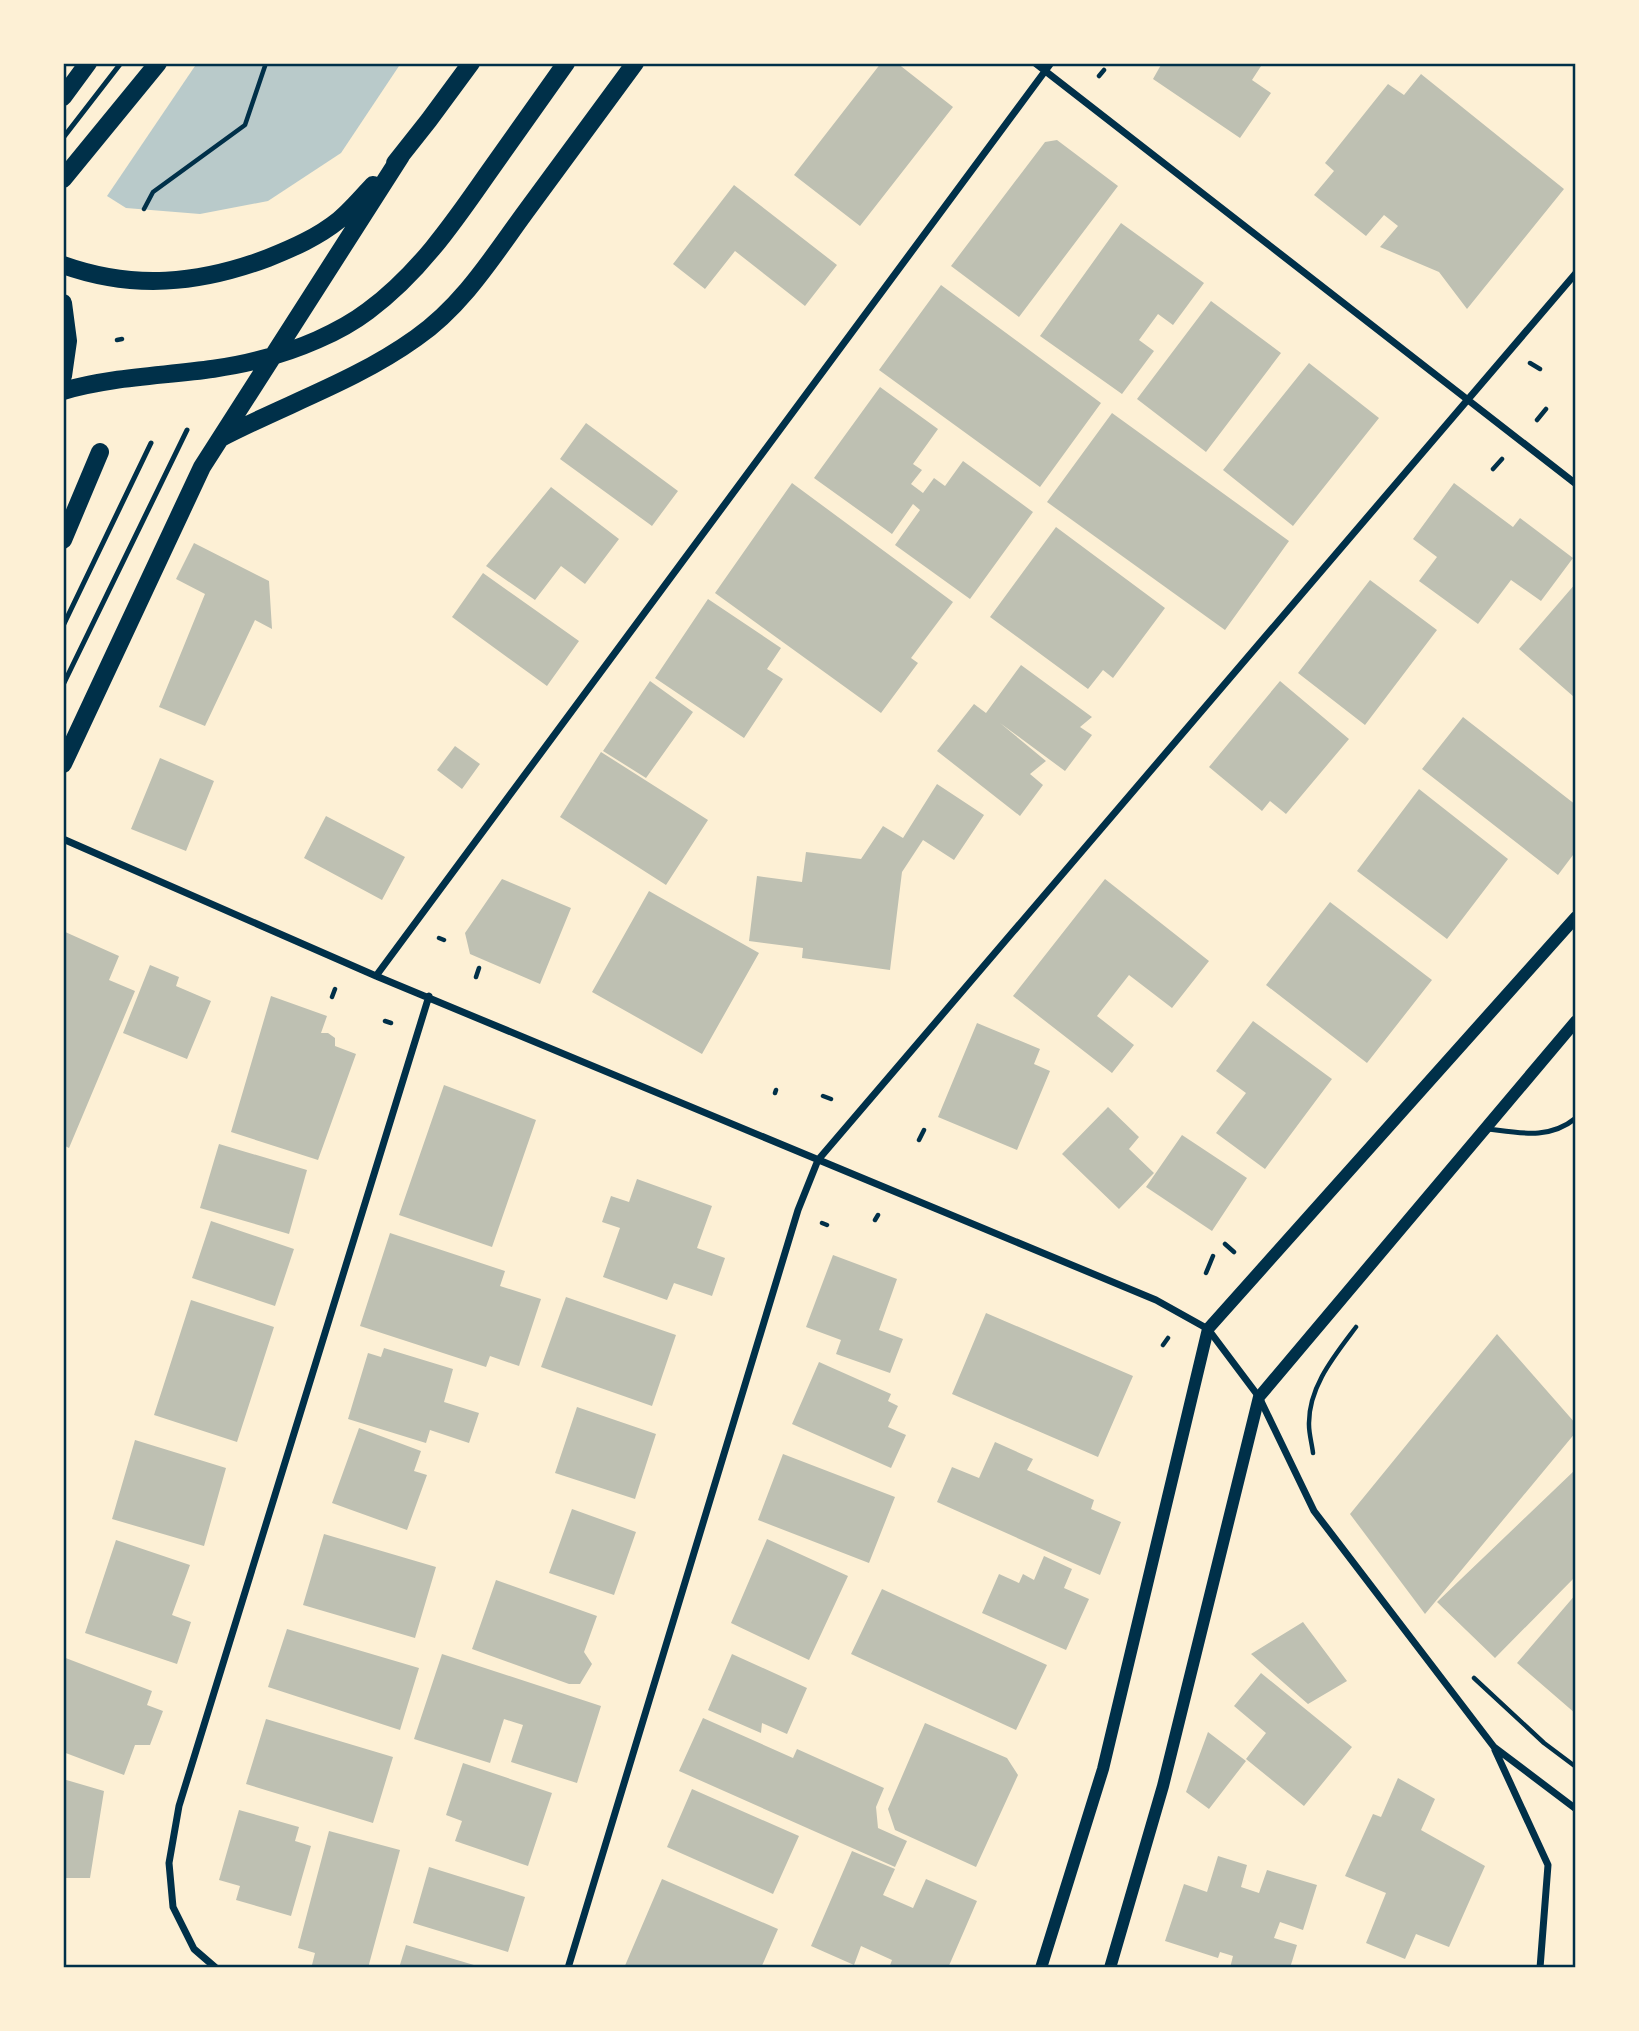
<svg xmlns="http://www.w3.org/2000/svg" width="1639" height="2031" viewBox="0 0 1639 2031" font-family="'Work Sans',sans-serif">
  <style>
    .green { fill: #b9caca }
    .building { fill: #bec0b2 }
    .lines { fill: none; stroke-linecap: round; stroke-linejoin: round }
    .path { stroke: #003049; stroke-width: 4.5 }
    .service { stroke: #003049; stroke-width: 5 }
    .minor { stroke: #003049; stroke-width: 7 }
    .tertiary { stroke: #003049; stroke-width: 12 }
    .primary { stroke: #003049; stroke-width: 18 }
    .neatline { fill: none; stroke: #003049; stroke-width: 2.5 }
  </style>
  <rect width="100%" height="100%" fill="#fdf0d5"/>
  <path class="green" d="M197,63h204l-60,90 -73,48 -68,13 -74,-6 -19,-12z"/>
  <path class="building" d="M881,63h16l56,44 -93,119 -66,-51z
    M1162,63h101l-11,17 19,13 -31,45 -87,-59z
    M1421,74l143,115 -97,120 -28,-37 -59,-25 18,-21 -14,-11 -18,21 -52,-41 20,-24 -9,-8 63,-79 16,11z
    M1057,140l61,46 -99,131 -68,-51 94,-124z
    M734,185l103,80 -32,41 -70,-55 -30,38 -32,-25z
    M1121,223l83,60 -31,42 -15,-11 -19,26 15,11 -32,43 -82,-58z
    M941,285l160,118 -61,84 -161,-117z
    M1211,301l70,52 -75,99 -69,-53z
    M1309,363l70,55 -86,108 -70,-56z
    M880,387l58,42 -25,35 9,6 -11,14 12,9 11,-15 11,8 18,-25 70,51 -63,87 -75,-54 25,-35 -7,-6 -21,30 -78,-56z
    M1112,413l177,128 -64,89 -178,-128z
    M586,423l92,68 -26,35 -92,-67z
    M792,483l161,119 -42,56 7,5 -37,50 -166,-120z
    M1454,483l59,44 7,-9 53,40 -32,43 -30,-21 -33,44 -59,-43 18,-24 -24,-18z
    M551,487l68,52 -34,45 -24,-18 -26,34 -49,-34z
    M1056,527l109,81 -52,70 -10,-8 -15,19 -98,-72z
    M194,543l75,38 3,48 -17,-9 -50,106 -46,-19 46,-113 -29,-15z
    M483,573l96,68 -32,45 -95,-69z
    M1370,580l67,50 -72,95 -67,-52z
    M1576,583v112l-2,2 -55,-48z
    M708,599l73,49 -14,21 16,10 -39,59 -89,-60z
    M1021,665l71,52 -12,10 12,8 -27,36 -65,-48 46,38 -16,13 13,11 -23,31 -83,-65 37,-47 12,9z
    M650,681l43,31 -47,66 -43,-27z
    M1280,681l69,58 -63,75 -16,-13 -8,10 -53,-44z
    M1463,717l113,88v46l-18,24 -136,-106z
    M455,746l25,18 -18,25 -25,-19z
    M601,752l107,68 -42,65 -106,-68z
    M160,758l54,23 -28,70 -55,-22z
    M937,784l47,31 -30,45 -31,-20 -21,32 -12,98 -88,-12 1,-10 -54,-7 8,-65 45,6 4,-30 55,7 22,-33 20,12z
    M1419,789l89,70 -61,80 -90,-68z
    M326,816l79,41 -23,43 -78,-42z
    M502,879l69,29 -31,76 -70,-30 -5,-21z
    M1105,879l104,82 -37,47 -43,-33 -32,41 37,29 -22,28 -99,-77z
    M649,891l110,62 -57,101 -110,-62z
    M1330,902l102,78 -65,83 -101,-78z
    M63,931l56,25 -10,24 26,11 -66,157 -6,-3z
    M150,965l29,12 -3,9 35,15 -24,58 -64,-26z
    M271,996l56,20 -6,17h7l7,5v8l21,8 -38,106 -87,-28z
    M1253,1021l79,58 -67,90 -49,-36 30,-40 -30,-22z
    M977,1023l63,26 -6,15 16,7 -33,79 -79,-33z
    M444,1085l92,35 -44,127 -93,-32z
    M1108,1107l31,30 -10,12 25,24 -35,36 -57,-55z
    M1182,1135l65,43 -35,53 -66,-44z
    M219,1144l88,26 -18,64 -89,-26z
    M637,1179l75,27 -15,42 28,10 -13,38 -38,-13 -7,17 -64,-23 17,-49 -18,-6 9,-26 18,6z
    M211,1221l83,28 -19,57 -83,-28z
    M390,1233l115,38 -5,15 41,13 -22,67 -29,-10 -4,11 -126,-41z
    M833,1255l64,24 -18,51 24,9 -13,34 -54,-19 5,-14 -35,-13z
    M566,1297l110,38 -24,71 -111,-39z
    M191,1300l83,27 -37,115 -83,-27z
    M986,1313l147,63 -35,81 -146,-63z
    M1497,1334l79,90v8l-151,182 -75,-100z
    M384,1348l69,21 -9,33 35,11 -10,30 -39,-13 -4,13 -78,-24 20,-66 13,4z
    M819,1362l72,32 -3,7 10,5 -10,21 18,8 -15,33 -99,-44z
    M577,1407l79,27 -21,65 -80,-26z
    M359,1428l62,23 -7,20 13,4 -20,55 -75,-27z
    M135,1440l91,28 -22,78 -92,-27z
    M995,1442l38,17 -6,11 67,30 -3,9 30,13 -21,53 -163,-73 15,-35 27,11z
    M783,1454l112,43 -26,66 -111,-43z
    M1576,1469v107l-81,82 -58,-56z
    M572,1509l64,23 -22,63 -65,-22z
    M324,1534l112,33 -21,71 -112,-33z
    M767,1539l81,37 -39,84 -78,-37z
    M116,1540l74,25 -18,50 19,7 -14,42 -92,-31z
    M1044,1556l28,13 -8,19 25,11 -23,51 -84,-37 17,-39 20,9 4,-9 11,6z
    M496,1580l101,36 -13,36 8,12 -12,20h-11l-97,-35z
    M882,1589l165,76 -31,65 -165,-76z
    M1576,1594v120l-59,-51z
    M1303,1622l44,59 -39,23 -57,-50z
    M287,1629l132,39 -19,62 -132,-43z
    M442,1654l159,52 -24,77 -66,-21 12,-37 -19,-6 -14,44 -76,-24z
    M732,1654l75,34 -20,46 -25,-11 -1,10 -53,-23z
    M63,1657l89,34 -5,14 16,6 -13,34h-15l-11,30 -61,-23z
    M1261,1673l91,74 -48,59 -58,-47 20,-26 -32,-27z
    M703,1718l90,40 4,-9 87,39 -8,19 2,21 29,13 -12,26 -216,-96z
    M266,1719l127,38 -20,66 -127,-39z
    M925,1723l82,35 11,17 -42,92 -81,-37 -7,-21z
    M1208,1732l38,29 -37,48 -23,-17z
    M463,1763l89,30 -24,73 -73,-25 7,-20 -16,-6z
    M1398,1778l37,21 -14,31 64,36 -36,81 -33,-13 -11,25 -39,-16 20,-50 -41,-17 28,-62 8,3z
    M63,1779l41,12 -14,87h-27z
    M692,1789l107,47 -26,58 -106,-47z
    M239,1810l60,17 -4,14 16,5 -20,70 -55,-16 4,-14 -21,-6z
    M329,1831l71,19 -32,118h-45l-11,-3 3,-12 -17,-5z
    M852,1851l43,18 -12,26 30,13 13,-29 51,22 -29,67h-59l3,-8 -31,-14 -7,19 -43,-19z
    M1218,1856l29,9 -6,22 18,6 8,-23 50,15 -14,45 -23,-8 -6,16 23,7 -7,23h-60l3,-12 -13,-4 -2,6 -53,-17 19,-57 23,8z
    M429,1867l96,30 -17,55 -95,-29z
    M662,1879l116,50 -17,39h-137z
    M406,1945l68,20 -1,3h-74z"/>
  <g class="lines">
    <path class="path" d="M1099,76l5,-6
      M144,209l9,-17 92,-67 21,-62
      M117,340l5,-1
      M1530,363l10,6
      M1537,420l9,-11
      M1493,469l9,-10
      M439,938l5,2
      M476,977l3,-9
      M332,997l3,-8
      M385,1021l6,2
      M775,1093l1,-3
      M823,1096l8,3
      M919,1140l5,-10
      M875,1220l3,-5
      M822,1223l5,2
      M1225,1244l9,8
      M1206,1273l7,-17
      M1163,1345l5,-7
      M1313,1453c-1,-9 -4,-19 -4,-28 -1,-38 26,-70 47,-98
      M1474,1678l70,65 32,24"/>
    <path class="service" d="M63,138l58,-75
      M63,626l88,-183
      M63,685l124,-255
      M1488,1129c32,4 61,11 88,-11"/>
    <path class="minor" d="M1035,63l541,421
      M63,839l313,137 780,324 52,29 51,68 55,114 180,236 82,62
      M376,976l675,-913
      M1495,1750l53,115 -8,103
      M216,1968l-22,-19 -21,-42 -4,-44 10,-57 250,-810
      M568,1968l230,-758 20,-50 758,-887"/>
    <path class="tertiary" d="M1041,1968l62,-199 105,-440 368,-412
      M1110,1968l53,-182 96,-389 317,-376"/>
    <path class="primary" d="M63,97l25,-34
      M395,163l34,-43 42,-57
      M63,179l95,-116
      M63,265c70,25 136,19 205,-7 25,-10 50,-21 71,-38 12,-10 23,-23 34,-35
      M63,303l5,38 -5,35
      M63,391c65,-19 134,-14 199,-32 35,-9 77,-26 106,-48 49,-36 84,-86 118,-135 27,-38 53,-75 80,-113
      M221,438c65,-34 135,-57 195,-100 46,-32 76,-80 108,-124 37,-50 74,-101 111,-151
      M63,540l37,-88
      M63,764l139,-297 199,-311"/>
  </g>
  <rect width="1639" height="2031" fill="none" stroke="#fdf0d5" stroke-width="130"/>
  <rect x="65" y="65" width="1509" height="1901" class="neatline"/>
</svg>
